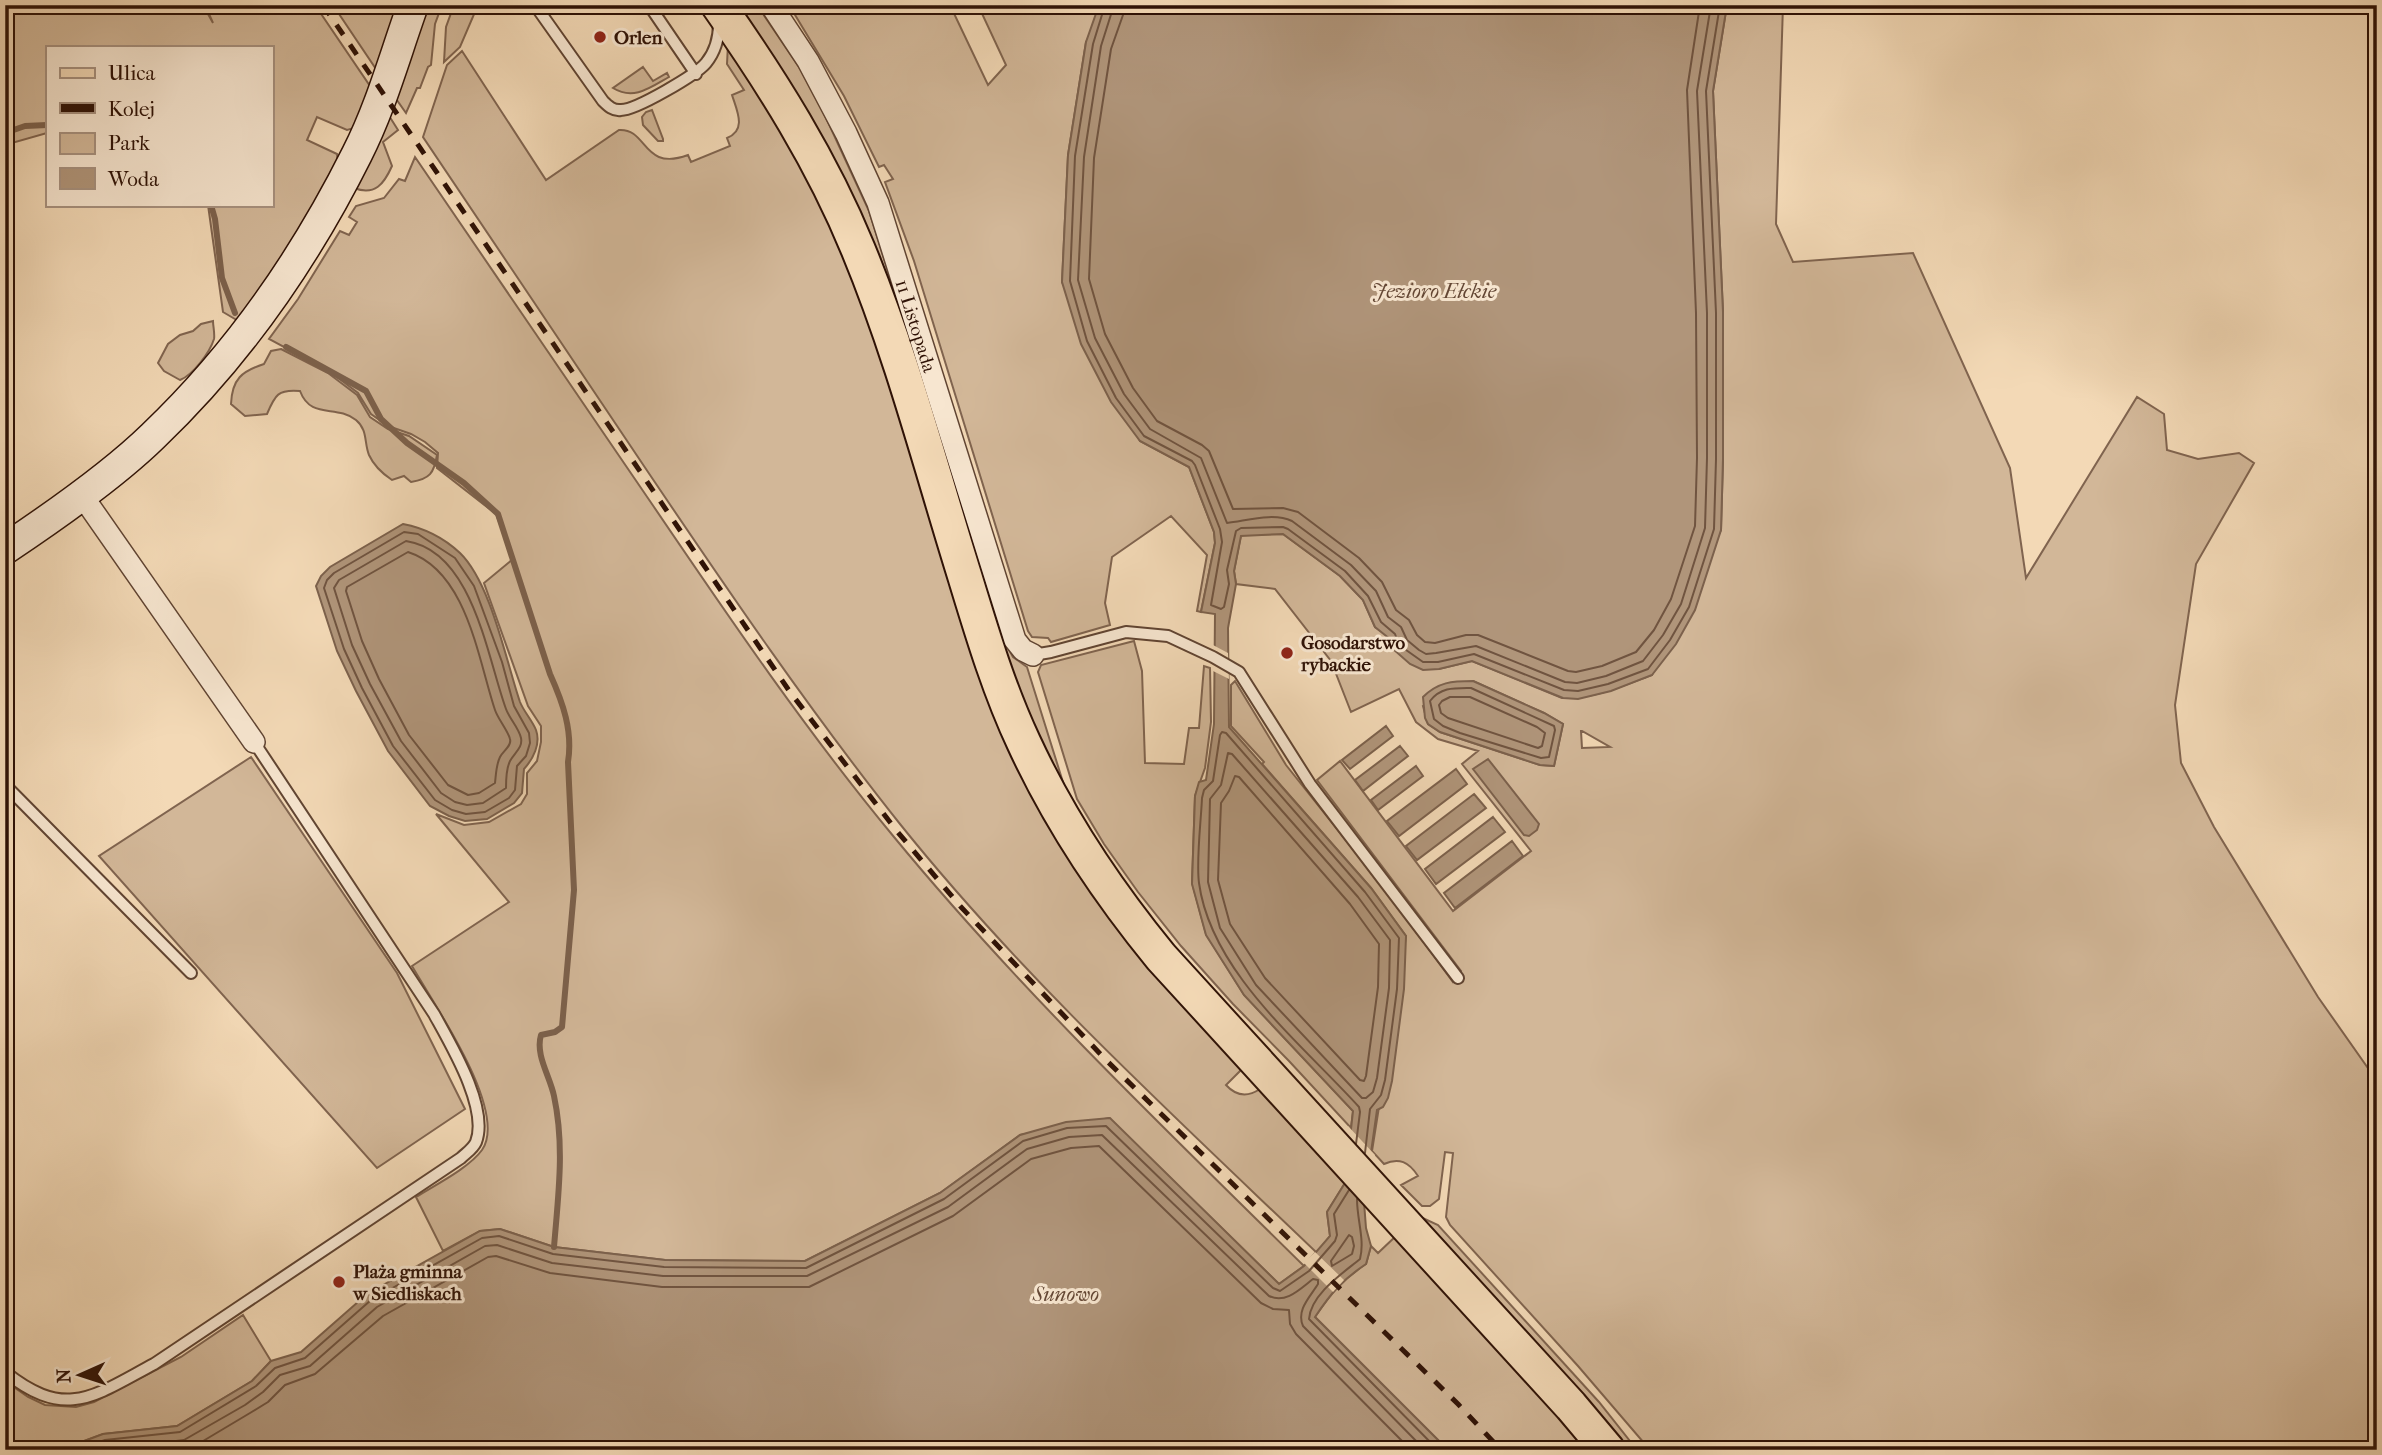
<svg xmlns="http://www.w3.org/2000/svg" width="2382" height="1455" viewBox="0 0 2382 1455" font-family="'IM FELL French Canon',serif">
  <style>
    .green { fill: #d2b798; stroke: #80644f; stroke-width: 2; fill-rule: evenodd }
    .water { fill: #b0957a; stroke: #7c614c; stroke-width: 2 }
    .pier { fill: #f3d9b6 }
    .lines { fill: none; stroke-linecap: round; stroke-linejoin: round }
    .shore { stroke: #705440; stroke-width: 2 }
    .stream { stroke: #7c614c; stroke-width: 6 }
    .service-casing { stroke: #604432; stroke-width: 14 }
    .minor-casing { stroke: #604432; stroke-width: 24 }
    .secondary-casing { stroke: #2f1206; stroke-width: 33 }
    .primary-casing { stroke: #2f1206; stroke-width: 37 }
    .service { stroke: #f7e6d0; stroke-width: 10 }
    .minor { stroke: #f7e6d0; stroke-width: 21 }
    .secondary { stroke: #f7e6d0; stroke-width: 30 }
    .primary { stroke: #f3d9b6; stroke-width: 33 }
    .rail { stroke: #2f1206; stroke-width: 5; stroke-dasharray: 12 12; stroke-linecap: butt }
    .poi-dot { fill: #8f2418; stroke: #f7e6d0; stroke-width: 2.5 }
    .labels { text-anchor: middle; stroke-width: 6; stroke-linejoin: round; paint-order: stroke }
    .poi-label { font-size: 19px; font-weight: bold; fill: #2f1206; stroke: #f7e6d0; text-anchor: start }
    .street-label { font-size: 19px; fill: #2f1206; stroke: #f7e6d0 }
    .water-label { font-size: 21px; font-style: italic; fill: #634634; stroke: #f7e6d0 }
  </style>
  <rect width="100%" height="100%" fill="#f3d9b6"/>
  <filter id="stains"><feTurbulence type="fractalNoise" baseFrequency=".00286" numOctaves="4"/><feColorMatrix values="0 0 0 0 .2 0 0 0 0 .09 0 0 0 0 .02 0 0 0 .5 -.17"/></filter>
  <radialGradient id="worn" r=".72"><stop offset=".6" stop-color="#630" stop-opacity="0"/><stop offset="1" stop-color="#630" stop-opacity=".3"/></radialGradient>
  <path class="green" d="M5,5h198l10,18 -8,-18h110l57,84 -14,38 -11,3 -30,-13 -10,23 30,14 1,15 -98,153 -17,-10 -15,-107h63v-158h-224v86l-42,12z
    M333,5h68l-23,67z
    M423,5h19l-7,19 -4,41 -3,2 -8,21h-3l-11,25 -14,-20z
    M454,5h24l-18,42 -16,15 2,-35z
    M734,5h23l44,65 20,37 48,104 138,435 6,11 14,10 40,128 -43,-83 -105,-325z
    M789,5h161l38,80 18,-20 -28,-60h136l-28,37 -18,113 -6,127 78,159 49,26 25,65 1,11 -14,69 -4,-1 10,-56 -36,-39 -59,41 -7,46 5,22 -59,17 -3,-4 -16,-1 -4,-6 -114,-370 -29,-79 8,-3 -9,-14 -5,2 -35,-71z
    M1727,5h56l-7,219 17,38 120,-9 97,215 16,110 111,-181 27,17 3,36 31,9 41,-6 15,10 -58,101 -21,141 6,58 33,64 104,170 59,84v369h-727l-72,-84 -128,-141 -4,-8 7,-64 -8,-1 -6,47 -9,7h-8l-21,-21 17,-9c-9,-14 -19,-19 -34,-12l-12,-13 34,-215 -35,-48 -109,-124 2,-2 -33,-36v-41l4,-4 51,84 94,118 73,99 8,-11 -144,-191 23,-19 113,150 78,-60 -69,-87 16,-13 -40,-12 -22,-17 -17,-33 -48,23 -20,-51 -56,-72 -39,-5 -2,-13 7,-36 42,-1 57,42 23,24 12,27 64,42 33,-8 90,37c32,1 61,-12 90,-23l69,-145 2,-71v-147l-10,-221zM1473,681l71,32 19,11 -9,42 -14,-1 -100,-33 -12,-8 -5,-18zM1581,731h1l28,16 -28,1z
    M728,44l40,59 68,129 44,116 97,318 265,403 -16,16c10,11 22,12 34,4l85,94 -18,29 3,24 -13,17c-144,-138 -292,-273 -417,-429 -90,-113 -171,-232 -252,-352 -75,-111 -150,-223 -225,-335l24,-72 15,-14 84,129 73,-50c29,-2 23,42 69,25l3,7 39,-16 -3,-8c20,-8 10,-27 5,-43l12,-5 -17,-26z
    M643,67l10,14 14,-8 2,4c-18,10 -35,24 -56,11z
    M652,110l11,29v2h-5l-15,-16 -1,-8 4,-5z
    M386,111l12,19 -15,12 9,24c-8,18 -17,30 -38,22z
    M415,157c80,117 159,233 239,350 76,112 153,225 240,330 126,153 269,290 410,429l-25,18 -170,-166 -89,17 -80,58 -135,68 -140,-1 -111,-13 -54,-18 -20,2 -37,20 -27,-54c19,-12 53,-29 66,-47 27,-39 -49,-147 -70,-184l97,-64 -73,-88 28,11 25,-3 32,-18 6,-10v-21l10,-12 4,-19v-16l-13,-20 -44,-123 29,-24 -17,-45 -59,-46 1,-15 -13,-11 -14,-8 -23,-8 -17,-12 -13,-21 -29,-22 -60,-32 29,-40 42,-68 9,4 8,-13 -8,-5 7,-11 28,-8 15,-19 6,2z
    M213,321c0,5 2,13 1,18 -4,13 -21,36 -34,41l-16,-9 -6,-8 10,-19 12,-9 13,-4 8,-7z
    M281,349l47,24 29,22 13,22 18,12 21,7 28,19c-3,18 -7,24 -26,27l-7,-6 -12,4c-9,-6 -18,-14 -23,-25 -5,-12 -1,-25 -13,-35 -20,-16 -45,0 -56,-29 -22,-2 -25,4 -33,23l-22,2 -14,-12c1,-25 11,-33 33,-40l7,-13z
    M1134,641l8,30 3,92 39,1 5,-36h10l5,-62 6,2 1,54 -6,46 -10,28 -3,87 14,51 38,61 109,116 -2,17 -62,-67 -56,-57 -52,-58 -43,-54 -34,-48 -27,-45 -39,-127 3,-7z
    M251,757l146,216 68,136 -88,59 -278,-312z
    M1414,1214l24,11 161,177 38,48h-14z
    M1397,1235l192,215h-141l-133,-133c16,-24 27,-37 51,-53l5,-18 7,7z
    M243,1315l28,46 -19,20 -75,45 -74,8 -43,16h-55v-69l23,16 17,8 31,2 18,-5 87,-45z"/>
  <path class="water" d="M1099,5h628l-14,86 10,221v147l-2,71 -26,80 -19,34 -24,31 -41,16 -33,8 -15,-1 -91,-37 -33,8 -16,1 -13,-6 -17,-15 -3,-10 -15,-12 -12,-27 -23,-24 -57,-42 -42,2 -7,35 2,13 -8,44 1,99 142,161 35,48 -2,53 -12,92 -4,17 -5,9 -6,3 -13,92 2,26 5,18 -5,18c-24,16 -35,29 -51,53l133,133h-1388l43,-16 74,-8 75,-45 19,-20 30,-9 66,-58 113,-63 20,-2 54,18 111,13 140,1 135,-68 80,-58 46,-13 44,-4 169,166 25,-18 26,-30 -3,-24 18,-29 8,-72 -109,-116 -38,-60 -14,-51 3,-88 4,-14 7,-2 8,-56 1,-110 -14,-2 14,-69 -1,-11 -25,-65 -49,-26 -29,-39 -30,-58 -19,-62 6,-127 18,-113z
    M403,524c21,4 41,14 57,29 31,30 46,108 60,149 4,10 12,18 16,28 5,14 -3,29 -12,39l-2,24 -8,10 -27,16 -22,2 -16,-5 -19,-10 -42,-55 -32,-60 -19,-40 -21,-65 5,-10 9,-9z
    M1473,681l71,32 19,11 -9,42 -14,-1 -100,-33 -12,-8 -3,-6 -2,-21c15,-15 29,-16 50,-16z
    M1386,726l7,10 -43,33 -8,-9z
    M1400,746l8,10 -45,35 -8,-11z
    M1488,759l51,65 -2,6 -8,6 -5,-1 -51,-66z
    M1416,766l7,10 -45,34 -7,-10z
    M1456,769l11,15 -68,52 -12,-15z
    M1474,794l12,14 -69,52 -11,-14z
    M1493,817l12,15 -69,52 -11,-15z
    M1512,841l11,15 -68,52 -11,-15z"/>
  <path class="pier" d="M1213,645l15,8 1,26 -16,-8z
    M1348,1126l27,29 -7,47 -26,-24z
    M1315,1252l29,28 -11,12 -29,-29z"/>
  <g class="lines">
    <path class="shore" d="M1105,5l-12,39 -18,112 -5,125 17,60 29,57 28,38 48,25 3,4 25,64 2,13 -11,63 10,4 3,-2 5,-23 -2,-14 9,-39 5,-3 42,-1 5,2 57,42 23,25 13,26 14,12 4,11 24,17h15l36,-8 90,36 14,1 30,-7 40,-15 22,-29 19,-33 25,-78 2,-70v-146l-10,-222 14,-86
      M1114,5l-13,41 -17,111 -6,123 17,58 29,56 26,35 51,29 26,65c19,-2 46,-11 65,-2l59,44 25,26 12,26 13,10 6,13 12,10 7,4 10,-1 40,-7 89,36 12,1 29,-7 37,-15 20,-26 18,-31 24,-76 2,-70v-145l-10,-222 14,-86
      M1125,5l-2,10 -12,34 -17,109 -5,121 16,55 28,54 24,33 45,24 7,6 24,58 50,-1 15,4 61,46 23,24 14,28 13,10 8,15 8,7 10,1 31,-8h12l90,36 8,1 26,-6 34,-14 18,-22 17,-31 24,-73 2,-68 -1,-145 -9,-223 13,-85
      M404,532l14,2 37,24 19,28 28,76 12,44 15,27 1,10 -4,13 -9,10 -2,24 -6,8 -24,14 -19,2 -14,-4 -17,-10 -42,-54 -31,-58 -18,-39 -20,-61 3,-8 7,-7z
      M406,541c67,10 81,116 100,168 3,9 13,19 15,29 2,10 -7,15 -11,23 -4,8 -4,18 -4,27l-23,15 -16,2 -12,-3 -14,-9 -40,-52 -31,-57 -18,-39 -18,-57 5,-8z
      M408,552c59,19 70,107 87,158 3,9 13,21 15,29 2,7 -7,12 -10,18 -4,8 -4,18 -5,26l-16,10 -11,2 -20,-10 -39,-50 -30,-56 -17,-38 -16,-50 1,-4z
      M1471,688l83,38 1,4 -6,27 -8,1 -81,-25 -17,-7 -9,-7 -4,-18c11,-14 24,-13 41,-13z
      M1450,697h20l67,30 8,6 -3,13 -4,2 -90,-30 -7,-5 -2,-8 3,-4z
      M1228,753l4,1 126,143 32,43 -1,48 -12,90 -4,14 -7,6h-4l-106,-113 -36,-57 -12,-46 2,-83 11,-14z
      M1235,776l4,1 111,127 29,40 -1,43 -12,89 -2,5 -4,-1 -95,-102 -35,-54 -12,-44 3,-77 8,-12z
      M1356,1144l4,-32 -1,-5c-58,-64 -148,-135 -160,-224 -3,-23 2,-61 3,-85l2,-8 9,-9 7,-46 2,-3 4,1 139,159 34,46 -2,51 -12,91 -4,15 -11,14 -5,44
      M1357,1199c0,21 8,41 3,60 -17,14 -49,35 -51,60l129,131
      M1349,1235l3,2 2,9 -2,8 -20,12 -1,-5z
      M77,1450l28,-10 75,-8 76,-46 19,-18 30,-10 66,-58 111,-62 17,-2 54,18 111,13 142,1 138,-69 79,-58 44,-13 39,-2 167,162 7,3 29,-20 26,-30 2,-6 -3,-21 15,-24
      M105,1450l79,-10 61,-35 18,-13 17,-17 30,-9 67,-59 108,-61 12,-1 55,18 111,13h144l141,-69 79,-58 42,-12 33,-2 167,161c17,8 31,-7 44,-17l5,1v4c-8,13 -22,26 -15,42l122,124
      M188,1450l62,-37 18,-11 17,-17 30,-11 68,-58 105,-59 8,-1 54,17 112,14h147l144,-71 78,-57 40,-11 28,-2 162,157 12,6 16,1 1,14 6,10 115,116"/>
    <path class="stream" d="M5,133l20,-7 22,-1
      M211,205l4,14 7,59 13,35
      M286,347l80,44 15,28 26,24 57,40 34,31 52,160c13,29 23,57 18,88l6,128 -12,137 -7,5 -14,3c-6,20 9,41 13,61 11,51 4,101 0,151"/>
    <g class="service-casing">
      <path id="service" d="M535,5l68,96c5,5 10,10 18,9 15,0 75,-35 85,-47 9,-11 13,-26 13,-40
        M649,5l47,69
        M1033,655l18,-3 75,-20 42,4 45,21 26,15 71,112 148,194
        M5,785l186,188
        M5,1372c61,49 89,24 149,-8l307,-206c5,-5 12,-9 15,-16 13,-34 -25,-97 -42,-128l-180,-272"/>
    </g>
    <g class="minor-casing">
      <g id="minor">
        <path id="s1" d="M771,5l37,56 38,72 32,70 137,437 8,10 10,5"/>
        <path d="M81,494l173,248"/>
      </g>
    </g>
    <g class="secondary-casing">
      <path id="secondary" d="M5,549c48,-32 107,-73 148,-113 84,-80 152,-178 204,-282 24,-47 38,-99 56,-149"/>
    </g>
    <g class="primary-casing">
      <path id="primary" d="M718,5c54,77 104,156 140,244 44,106 73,219 107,328 17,56 34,113 59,166 36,78 83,148 137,214l410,449 37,44"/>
    </g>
    <use href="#service" class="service"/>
    <use href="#minor" class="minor"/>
    <use href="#secondary" class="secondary"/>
    <use href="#primary" class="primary"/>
    <path class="rail" d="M323,5l467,687 106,138 65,77 145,153 352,344 43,46"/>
  </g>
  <g class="poi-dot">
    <circle cx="600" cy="37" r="7"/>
    <circle cx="1287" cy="653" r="7"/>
    <circle cx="339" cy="1282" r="7"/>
  </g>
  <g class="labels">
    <g class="poi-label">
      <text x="614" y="44">Orlen</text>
      <text x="1301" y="649">Gosodarstwo<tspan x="1301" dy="22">rybackie</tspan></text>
      <text x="353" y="1278">Plaża gminna<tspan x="353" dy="22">w Siedliskach</tspan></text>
    </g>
    <g class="street-label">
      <text dy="7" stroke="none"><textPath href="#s1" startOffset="354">11 Listopada</textPath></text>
    </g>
    <g class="water-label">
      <text x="1434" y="298">Jezioro Ełckie</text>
      <text x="1066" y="1301">Sunowo</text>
    </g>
  </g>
  <rect width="2382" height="1455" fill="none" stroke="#f3d9b6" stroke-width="28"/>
  <rect x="7" y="7" width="2368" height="1441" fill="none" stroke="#2f1206" stroke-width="3.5"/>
  <rect x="14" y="14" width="2354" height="1427" fill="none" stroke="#2f1206" stroke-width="2"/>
  <rect x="46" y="46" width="228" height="161" fill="#f7e6d0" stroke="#a7917f" stroke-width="2"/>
  <rect x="60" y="68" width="35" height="10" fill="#f3d9b6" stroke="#a7917f" stroke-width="2"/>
  <text x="108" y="80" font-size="21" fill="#2f1206">Ulica</text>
  <rect x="60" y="103" width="35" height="10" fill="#2f1206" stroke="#a7917f" stroke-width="2"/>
  <text x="108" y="116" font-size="21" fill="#2f1206">Kolej</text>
  <rect x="60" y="133" width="35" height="21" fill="#d2b798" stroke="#a7917f" stroke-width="2"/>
  <text x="108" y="150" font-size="21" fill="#2f1206">Park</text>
  <rect x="60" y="168" width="35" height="21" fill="#b0957a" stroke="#a7917f" stroke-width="2"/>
  <text x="108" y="186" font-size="21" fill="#2f1206">Woda</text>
  <g transform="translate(80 1375) rotate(267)" stroke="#f7e6d0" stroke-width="5" paint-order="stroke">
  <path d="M0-5L12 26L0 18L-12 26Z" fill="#2f1206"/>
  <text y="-10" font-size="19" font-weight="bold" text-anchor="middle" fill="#2f1206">N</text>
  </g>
  <rect width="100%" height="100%" filter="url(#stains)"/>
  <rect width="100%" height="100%" fill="url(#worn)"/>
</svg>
